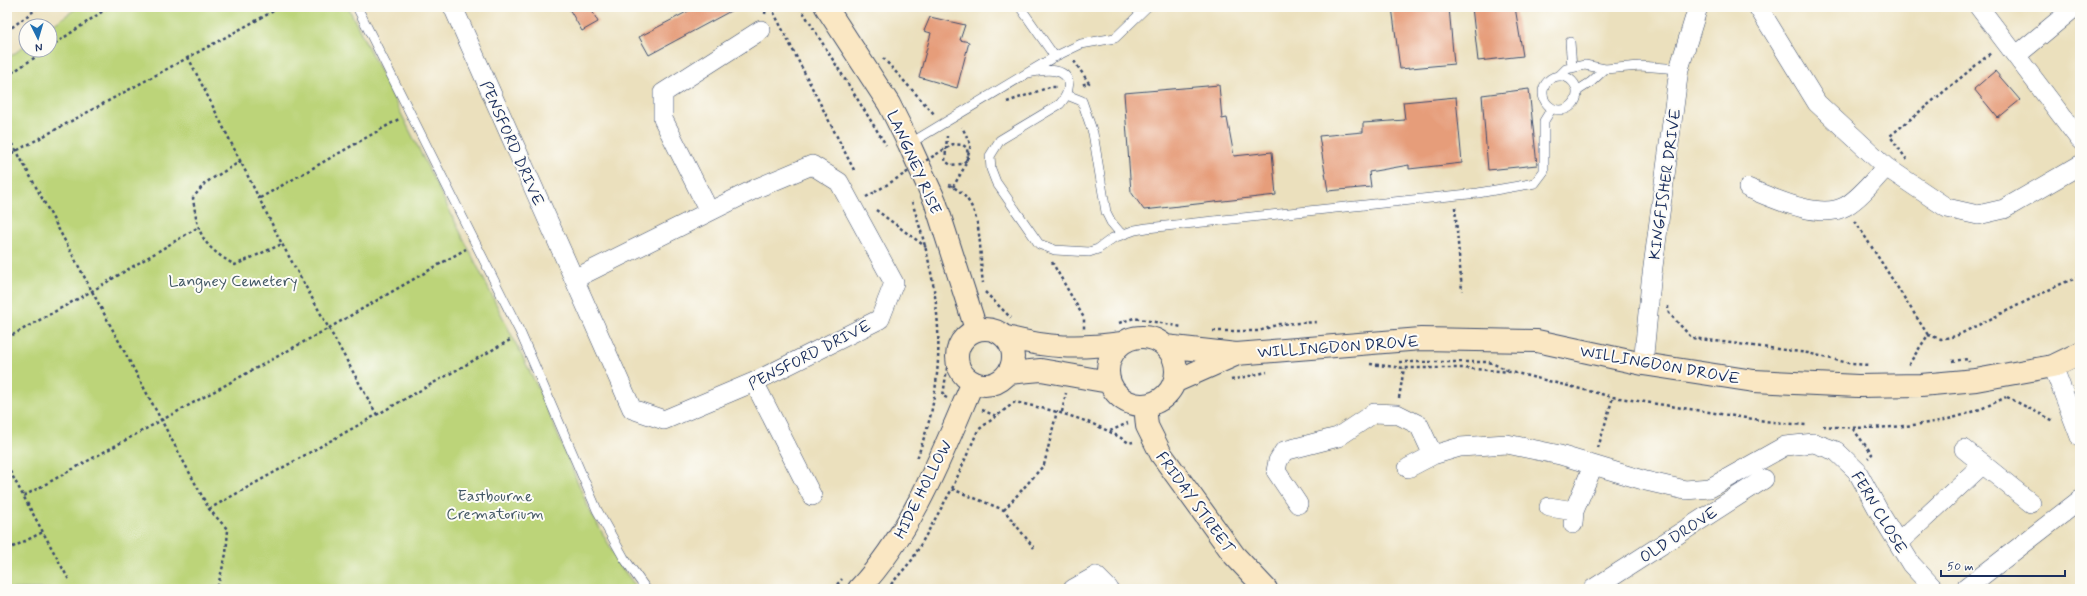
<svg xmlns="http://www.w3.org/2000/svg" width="2087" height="596" viewBox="0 0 2087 596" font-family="Mynerve,sans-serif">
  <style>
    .green { fill: #bcd479; stroke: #6c826c }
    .building { fill: #e69d7a }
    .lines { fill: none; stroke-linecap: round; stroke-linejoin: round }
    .service-casing { stroke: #3a4a6c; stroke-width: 10 }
    .minor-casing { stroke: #3a4a6c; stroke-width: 20 }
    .secondary-casing { stroke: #3a4a6c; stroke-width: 24 }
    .path { stroke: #3a4a6c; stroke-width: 2.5; stroke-dasharray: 3 3; stroke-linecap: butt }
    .service { stroke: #fff; stroke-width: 9 }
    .minor { stroke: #fff; stroke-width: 19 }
    .secondary { stroke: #fae7c3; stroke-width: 22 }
    .path-bridge { stroke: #3a4a6c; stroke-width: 2.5; stroke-dasharray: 3 3; stroke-linecap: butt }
    .labels { text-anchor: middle; stroke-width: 4; stroke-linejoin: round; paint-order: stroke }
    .street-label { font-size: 16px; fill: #1b2f5e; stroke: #fdfcf7 }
    .park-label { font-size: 16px; fill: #435865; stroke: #fdfcf7 }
  </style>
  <rect width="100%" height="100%" fill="#fdfcf7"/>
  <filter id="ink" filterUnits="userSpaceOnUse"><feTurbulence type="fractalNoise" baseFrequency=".025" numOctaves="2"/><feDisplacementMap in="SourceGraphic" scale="8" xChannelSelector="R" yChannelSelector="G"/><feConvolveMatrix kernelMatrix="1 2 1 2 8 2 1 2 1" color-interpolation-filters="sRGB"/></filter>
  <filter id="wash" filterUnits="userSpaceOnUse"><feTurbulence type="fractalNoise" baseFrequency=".012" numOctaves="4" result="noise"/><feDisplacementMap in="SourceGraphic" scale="16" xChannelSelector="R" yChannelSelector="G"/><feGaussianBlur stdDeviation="0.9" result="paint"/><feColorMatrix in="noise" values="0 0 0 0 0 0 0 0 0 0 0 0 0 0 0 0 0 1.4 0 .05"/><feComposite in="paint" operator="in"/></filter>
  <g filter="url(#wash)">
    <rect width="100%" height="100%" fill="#ebe0bd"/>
    <path class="green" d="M78,7h270l191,383 50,119 33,59 16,21h-631v-530l19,-14v5h24v-23z"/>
    <g id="blocks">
      <path class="building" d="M568,7h22l8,15 -16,9z
        M696,7h42l-89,48 -10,-18z
        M1392,7h57l5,57 -54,5z
        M1472,7h43l8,49 -45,5z
        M930,17l35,8 -5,15 9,2 -12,46 -38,-11 12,-44 -7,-2z
        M1995,71l25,29 -22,18 -24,-29z
        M1219,85l3,34 5,-1 7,38 38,-4 4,43 -132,15 -13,-18 -7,-99z
        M1529,89l8,76 -49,5 -6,-75z
        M1456,97l6,66 -53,6v-4l-40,7 2,15 -43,4 -9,-55 44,-4v-9l42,-3 -2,-18z"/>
    </g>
  </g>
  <g filter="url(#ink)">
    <use href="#blocks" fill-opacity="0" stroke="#3a4a6c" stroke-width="1"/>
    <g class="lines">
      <g class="service-casing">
        <path id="service" d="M357,7l164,327 76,176 27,48 22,31
          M1020,7l35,50
          M1570,42l2,26
          M1028,73c9,-2 18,-4 28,-2 19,4 13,23 4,33l-60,36 -10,16 1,13 5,13 43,62 16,6 34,2 9,-3 15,-11 22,-8 12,-2 331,-35 57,-10 9,-12v-50l8,-13
          M1543 93a17 17 0 1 1 34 0a17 17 0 1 1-34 0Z
          M1559,76l7,-7 19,-4 20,4 35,-3 39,3
          M1577,91l14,-9 14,-13
          M1067,95l15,6 11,32 13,79 5,10 11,13
          M909,144l145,-87 27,-13 34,-6 32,-31"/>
      </g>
      <g class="minor-casing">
        <path id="minor" d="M453,7l179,402 32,11 90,-38 126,-63 14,-36 -55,-101 -27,-17 -55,23 -183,91
          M1758,7l59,96 69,64 61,41 31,7 26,-6 76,-44
          M1979,7l101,133
          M2017,55l58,-48
          M1748,188c25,10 72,33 98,18 15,-9 28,-26 40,-39
          M709,211l-46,-92v-26l98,-63
          M1643,364l8,-82 28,-213 19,-62
          M2053,366l27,71
          M754,382l58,114
          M1964,449l67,54
          M1408,468l25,-13 27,-8 47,-3 53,11 86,26 39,9 25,-2 75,-42 29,-3 22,8 21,20 24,44 30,49 23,25
          M1298,504l-22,-33 2,-10 6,-10 54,-14 36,-24 23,1 22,11 14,30
          M1549,507l25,4
          M1573,524l1,-13 19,-45
          M1898,543l85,-79
          M1073,589l23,-13 13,13
          M1593,589l171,-110
          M1965,589l115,-89"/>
      </g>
      <g class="secondary-casing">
        <path id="secondary" d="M826,7l63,97 20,40 26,57 41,128
          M957 357a28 28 0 1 1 56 0a28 28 0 1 1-56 0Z
          M1108 371a34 34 0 1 1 68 0a34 34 0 1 1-68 0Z
          M1006,337c43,11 72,12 116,6
          M1165,346l71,8 185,-15 116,2 106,23 111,17 104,5 63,-1 55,-5 77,-14 27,-13
          M1008,373l33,-3 68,12
          M1174,382l61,-27
          M1145,405l2,21 14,28 73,101 32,34
          M859,589c54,-58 83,-135 114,-207"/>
      </g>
      <path class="path" d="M771,7l84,165
        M800,7l86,138
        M765,14l1,-7
        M7,31l32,-24
        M50,47l59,-40
        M188,57l94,187 95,171
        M883,58l52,57
        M1074,61l15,22 -8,2
        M7,76l39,-26
        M1007,102l43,-15h6
        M7,133l202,376 19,21 -2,24 -9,35
        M946,150l1,-14
        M7,156l274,-149
        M1907,160l-17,-24 102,-84
        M241,161l-36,22 -12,15c5,37 9,48 42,67l47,-21
        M949,185c37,16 29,65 34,98
        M953,187l11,-19 7,-23 -9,-18
        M866,197l9,-5
        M260,198l139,-79
        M912,202c22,67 34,130 21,201 -3,19 -10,37 -16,56
        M1455,207l7,84
        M876,210l50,37
        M1855,221l73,114 -21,32
        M1052,262l32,56v11
        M985,292l26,26
        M1668,306v6l24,26 116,15 44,11 18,1
        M1119,323l15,-5 48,9
        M1213,331h46l20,-7 40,-2
        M1928,335l13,4 15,-3 107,-53 17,-6
        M7,338l85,-47 105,-63
        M1952,361l16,-2 1,3
        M1399,362h90l21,9
        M1370,364l34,4h59l49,4 101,25 159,25 34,3
        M1231,380l36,-8
        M2007,397l47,24
        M947,398l-4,-2 4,-28 10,-8
        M1399,398l5,-30
        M1165,409l5,-2 6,-6
        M982,410l14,6
        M1062,412l4,-19
        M1823,426c46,4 102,2 146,-13 13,-4 25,-10 37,-16
        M1853,429l19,25 -4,4
        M1110,431l18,-8
        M1598,448l15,-51
        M7,466l62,114
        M952,489l52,21 30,38
        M24,496l305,-168 137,-79
        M209,509l301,-169
        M1004,510l40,-45 13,-54
        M7,550l36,-18
        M833,589l9,-10
        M887,589l25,-29 40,-71 26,-59 37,-28c41,9 79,18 114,41l4,-1"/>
      <use href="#service" class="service"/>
      <use href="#minor" class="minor"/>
      <use href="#secondary" class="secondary"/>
      <path class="path-bridge" d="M875,192l78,-48 10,1 4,3 1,11 -6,5 -11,1 -6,-4 1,-11"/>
    </g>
  </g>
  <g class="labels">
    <g class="street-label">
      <text transform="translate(513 143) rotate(66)" y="6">PENSFORD DRIVE</text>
      <text transform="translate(915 162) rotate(66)" y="6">LANGNEY RISE</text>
      <text transform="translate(1664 184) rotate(-82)" y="6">KINGFISHER DRIVE</text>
      <text transform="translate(1338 346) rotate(-4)" y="6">WILLINGDON DROVE</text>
      <text transform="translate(809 354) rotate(-27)" y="6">PENSFORD DRIVE</text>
      <text transform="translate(1660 364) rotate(10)" y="6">WILLINGDON DROVE</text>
      <text transform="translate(922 489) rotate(-63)" y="6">HIDE HOLLOW</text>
      <text transform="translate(1196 502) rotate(54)" y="6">FRIDAY STREET</text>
      <text transform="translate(1880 512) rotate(59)" y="6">FERN CLOSE</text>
      <text transform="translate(1678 534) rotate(-33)" y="6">OLD DROVE</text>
    </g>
    <g class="park-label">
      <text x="233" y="286">Langney Cemetery</text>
      <text x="495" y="501">Eastbourne<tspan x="495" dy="18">Crematorium</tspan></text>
    </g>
  </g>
  <rect width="2087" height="596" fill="none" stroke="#fdfcf7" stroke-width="24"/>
  <g transform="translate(38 38) rotate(175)"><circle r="19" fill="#fdfcf7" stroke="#a3aaba"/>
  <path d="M0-3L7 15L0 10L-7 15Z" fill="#1f6fb2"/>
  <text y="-6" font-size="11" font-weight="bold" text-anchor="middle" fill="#1b2f5e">N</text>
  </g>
  <path d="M1941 570v6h124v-6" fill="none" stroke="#1b2f5e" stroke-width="2"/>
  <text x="1947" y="570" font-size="12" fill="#1b2f5e" stroke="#fdfcf7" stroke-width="3" paint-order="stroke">50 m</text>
</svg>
